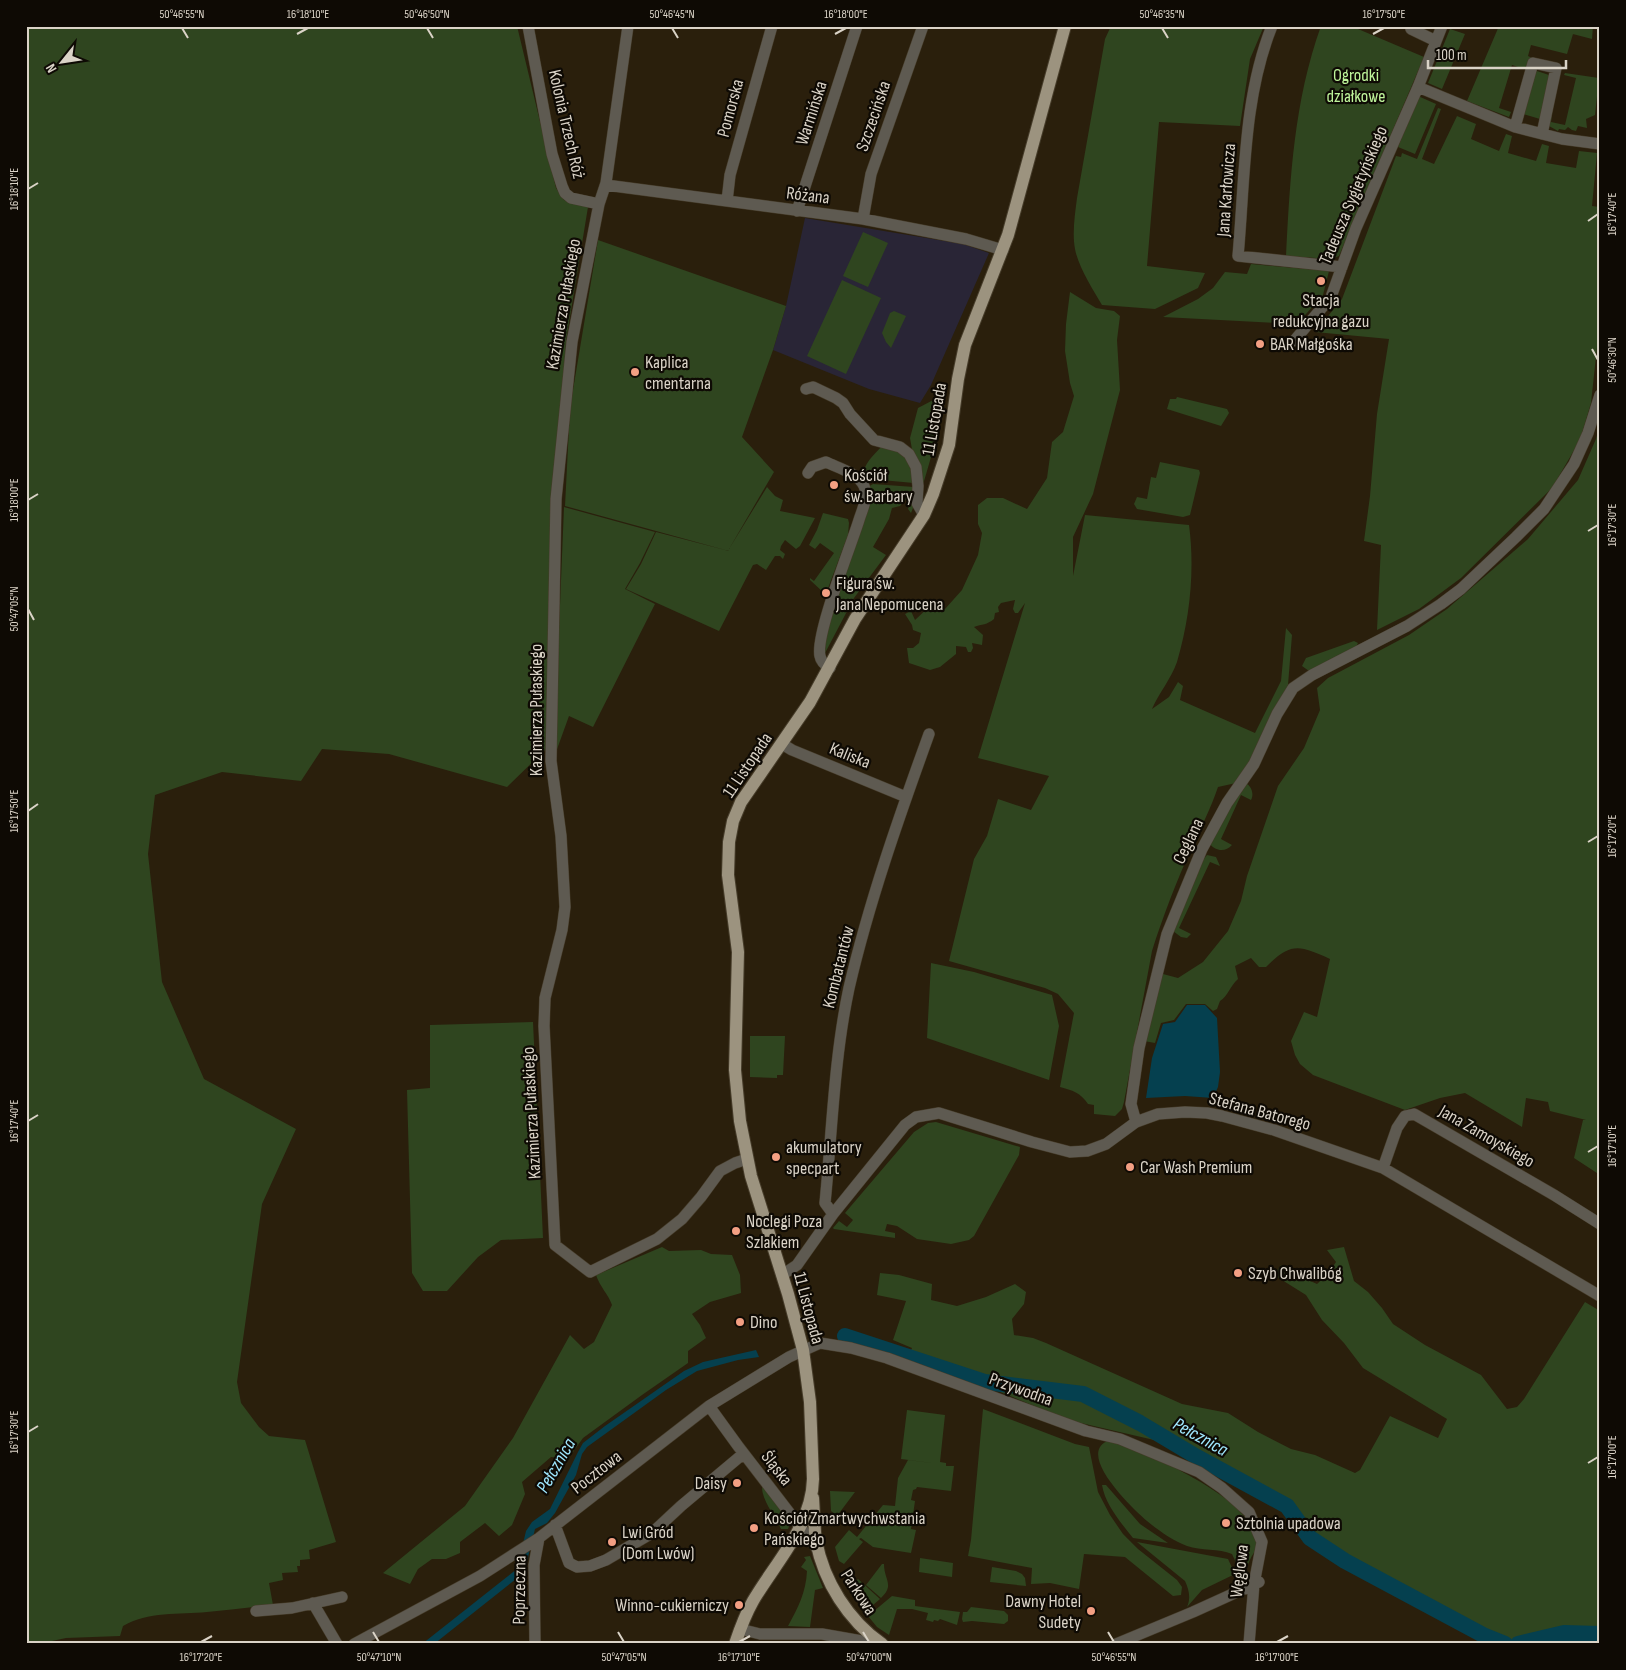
<svg xmlns="http://www.w3.org/2000/svg" width="1626" height="1670" viewBox="0 0 1626 1670" font-family="'Sofia Sans Condensed',sans-serif">
  <style>
    .education { fill: #292536 }
    .green { fill: #2f451f }
    .water { fill: #05404f }
    .lines { fill: none; stroke-linecap: round; stroke-linejoin: round }
    .river { stroke: #05404f; stroke-width: 16 }
    .minor-casing { stroke: #463c2a; stroke-width: 12 }
    .major-casing { stroke: #463c2a; stroke-width: 14 }
    .minor { stroke: #5e5a51; stroke-width: 11 }
    .major { stroke: #9c937f; stroke-width: 12 }
    .ticks { fill: none; stroke: #dad3c7; stroke-width: 2 }
    .poi-dot { fill: #f39f83; stroke: #0e0a04; stroke-width: 2 }
    .labels { text-anchor: middle; stroke-width: 4.5; stroke-linejoin: round; paint-order: stroke }
    .park-label { font-size: 18px; fill: #bff59b; stroke: #0e0a04 }
    .street-label { font-size: 18px; fill: #dad3c7; stroke: #0e0a04 }
    .poi-label { font-size: 18px; fill: #dad3c7; stroke: #0e0a04; text-anchor: start }
    .water-label { font-size: 19px; font-style: italic; fill: #a0e8ff; stroke: #0e0a04 }
    .neatline { fill: none; stroke: #dad3c7; stroke-width: 2 }
    .ticks-label { font-size: 12px; text-anchor: middle; fill: #dad3c7 }
  </style>
  <rect width="100%" height="100%" fill="#2a1f0c"/>
  <path class="education" d="M805,218l158,26 26,9 -58,132 -11,18 -51,-14 -96,-39 13,-44z"/>
  <path class="green" d="M26,26h491l39,162 8,12 24,7 -22,134 -19,407 -40,39 -118,-33 -67,-5 -21,32 -79,-9 -67,23 -7,59 14,128 42,97 92,50 -34,75 -25,178 4,21 18,24 10,9 36,4 31,102 -27,8 1,9 -10,1v6h-3l1,6 -16,1 1,7 -14,3 4,22c-22,2 -44,5 -66,7 -28,3 -59,-1 -84,14l-3,10 -54,2 -28,6h-12z
    M1111,26h153l-14,33 -10,67 -81,-4 -12,144 58,7 -7,15 -43,21 -53,-4c-9,-15 -24,-39 -27,-56 -3,-16 0,-35 2,-51l28,-159z
    M1321,26h30l73,31 -85,199 -8,3 -45,-3c4,-78 8,-155 35,-230z
    M1499,26l45,1 1,-1h48l-1,13 -46,-12 27,7 -6,20 -36,-9 -3,11 4,2 -8,11 -12,-4 -13,43 12,4 -2,5 -42,-16z
    M1450,29l15,5 -23,55 -14,-6z
    M1534,70l18,6 -12,43 -17,-5z
    M1565,73l34,5 -4,37 -9,4 1,9 -9,-2 -2,5 -4,-1 -4,-3 -3,3 -6,-1 -1,2 -9,-5 1,-11h2l-1,7 14,3 11,-47 -12,-3z
    M1418,96l18,8 -21,50 -17,-7z
    M1438,108l3,1 -19,50 12,5 23,-48 19,8 -5,15 28,12 7,-17 6,2 -4,17 28,8 6,-17 7,2 -3,17 30,5 3,-17 18,2 -5,53 8,1v112l-9,84 -11,37 -28,48 -91,90 -42,31 -42,21 4,-85 -17,-4 6,-45 7,-82 12,-75 -74,-7 27,-33 54,-143 5,1 1,-4 15,6z
    M863,232l25,11 -20,44 -25,-11z
    M598,240l188,66 -13,44 -31,87 32,35 -45,77 38,-62 8,9 8,4 -3,11 35,7 -15,28 -4,3 -11,-9 -4,6 -1,4 5,4 -2,5 -3,-3h-5l-9,14 -9,-6 -4,1 -34,66 -93,-42 15,-25 15,-32 73,19 -164,-45 5,-98z
    M1251,264l78,7 -6,24 -26,29 -134,-7 35,-18 15,-11 12,-16 22,2z
    M842,280l39,18 -35,76 -39,-18z
    M1070,292l26,16 18,3 6,5 -3,24 3,50 -27,104 -20,43v39l12,-61 104,10c6,45 1,93 -12,137 -6,17 -18,31 -25,47l17,-12 9,-15 5,4 -3,14 75,33 26,-52 5,-53 6,7 -4,50 -41,81 -11,17 -18,4c-7,21 -17,40 -26,60 -15,33 -29,69 -40,104l-28,151 -2,7 -7,7 -21,-2v-9l-6,-1c-7,-11 -16,-14 -28,-17l14,-74 -16,-19 -13,-6 -96,-27 25,-102 13,-23 11,-37 33,11 18,-34 -71,-18 47,-155 -7,10h-3l-2,-4 2,-9 -14,3 -3,4 1,5 -4,1 -1,6c-7,6 -12,5 -20,8l9,8 -1,10 -10,-2 1,5 -2,4h-3l-2,-5 -10,-1v8l-16,13 -10,3 -21,-7 -2,-15h6l6,-5 2,-10 -8,-3 -1,-5 -7,-11 6,-3 4,9 16,-15 14,4 17,-19 16,-35 4,-22 -4,-9v-19l9,-7h16l24,11 20,-31 5,-36 11,-10 11,-36 -4,-13 -5,-32 1,-27z
    M894,311l12,5 -15,32 -5,-6 -4,-9 8,-20z
    M939,397c8,13 -14,80 -19,98l-10,-57 8,-30z
    M1177,397l50,12 2,4 -8,13 -54,-17 3,-10h6z
    M1600,424v751l-26,-17 9,-38h3l-36,-9 -2,-9 -22,-4 -4,29 -57,-34 -25,5 -35,12 -92,-35 -13,-11 -5,-9 -4,-14 13,-29 13,5 13,-58c-31,-14 -39,-17 -64,8h-7l-8,-9 -16,8 3,13c-8,7 -10,17 -18,22l-3,8 -4,2 -8,-7h-19l-12,16 -13,3 -6,20 -11,-2 19,-67 15,4 25,-16 25,-31 13,-30 6,-25 31,-90 26,-38 16,-38 -3,-22 11,-10 81,-43 38,-26 81,-70 50,-59 18,-41z
    M882,446l13,2 14,10 5,25 -44,-4 -6,4c-4,-17 8,-26 18,-37z
    M1160,462l39,8 1,3 -10,42 -7,2 -46,-8 -3,-5 3,-7 10,2 4,-22 5,1z
    M873,484l41,3 -1,21 -2,5 -3,-4 2,-7 -5,-2 -5,6 -8,2 -3,11 -16,28 13,8 -32,43 -30,57 1,-18 38,-116 12,-29 -9,-4z
    M564,507l91,25 -15,31 -15,26 30,15 -62,123 -24,-11 -13,36h-2z
    M823,513l25,6 1,4 -1,12 -21,56 -4,1 -13,-12v-2l4,3 20,-28 -14,-10 -5,6 -6,-4 8,-15z
    M1354,641l4,2 -2,4 -47,24 -7,-5 4,-8z
    M1247,784c5,3 7,11 4,16l-10,-5 -20,44 11,6c-7,8 -17,6 -23,-2l16,-28z
    M1207,855l9,2 4,9 -10,-4 -31,66 12,6 -4,4 -6,-1 -8,-6 30,-71z
    M931,963l43,9 78,23 7,31 -10,54 -122,-42z
    M533,1022l10,216 -42,2 -23,17 -31,34h-24l-11,-18 -5,-183 23,-2v-63z
    M750,1036h35l-2,39h-6v3l-27,-1z
    M936,1122l84,25 -1,8 -45,81 -5,4 -18,4 -34,-5 -20,-13 -10,-2 -2,7 10,2v5l-61,-9 -1,-1 6,-7 8,6 6,-7 -8,-7 69,-81 14,-9z
    M662,1247l7,4 32,-1 10,4 21,1 8,20 1,18 -31,9 -18,12 8,11 6,13 -18,13v12l-46,32 -59,43 -15,21 -17,-2 -29,25 3,12 -13,31 -13,11 -14,-13 -25,19v11l-14,6h-14l-14,10 -8,15 -27,-11 82,-67 48,-68 57,-103 14,14 10,-7 18,-37c-4,-11 -12,-18 -16,-30z
    M1344,1247l10,34 14,11 14,16 11,16 32,21 56,30 26,34 10,-2 7,-8 61,-97 15,9v333h-114l-177,-101 -9,-10 -11,-22 -17,-16 -118,-55 -86,-20 -109,-45 -51,-17 4,-10 -19,-8 13,-39 -29,-6 3,-22 19,2 33,9 -1,16 26,6 29,-9 29,-13 11,8 -2,12 -12,15 2,16 19,3 13,5 136,61 46,9 30,19 33,17 24,6 40,18 5,-3 30,-54 48,22 9,-19 -84,-51 -19,-25 -22,-23 -16,-25 -32,-20 7,-10 14,9 22,10 11,-10 8,-12 -9,-12z
    M983,1409l92,35 14,3 9,45 12,23 13,19 15,15 39,31 5,7 -1,8 -8,1 -48,-39 -41,-3 -5,35 -29,-6 -19,1 1,-16 -64,-12 3,-16z
    M907,1410l38,5 -5,47 6,1v3h8l-3,25 -34,-4 -1,2 -3,1 -2,10 4,1 -4,28 5,1 -5,23 -38,-6 -12,-9 -2,1 4,3 -19,22 -5,-3 -4,-14 14,-17 8,7 26,-32 12,1 3,-28 10,-18 32,4 -39,-5z
    M1110,1440c32,9 119,51 136,79 5,8 8,19 12,28 -8,10 -15,24 -10,36l-2,1 -14,-30c-13,-6 -31,-3 -45,-8 -14,-5 -29,-16 -40,-25 -14,-12 -74,-69 -37,-81z
    M763,1483l29,36 -4,10h-7c-6,-13 -23,-34 -18,-46z
    M1102,1485h4l34,39 28,19 -35,-5c-12,-15 -28,-34 -31,-53z
    M830,1491l25,1 -18,24 -6,-5z
    M1137,1542l91,17 7,15 -33,16 -15,17c4,-9 2,-17 -2,-26z
    M810,1556l13,32 -8,2 -5,37 -22,-1c10,-18 18,-34 19,-55l-6,-4 5,-7 -2,-3z
    M920,1558l33,5 -1,14 -33,-5z
    M882,1564h2c0,16 11,21 -3,34l-15,-13z
    M992,1567l24,4 6,3 3,4 1,8 -36,-4z
    M858,1579l22,20 -15,13 -14,-26z
    M892,1596l23,4v6l45,6 -3,13 -17,-6 -2,2 -4,-1 -1,2 -7,-2 2,-7 -16,-4h-15l-8,26 -12,-8 -9,-11z
    M971,1607l33,4 4,4v6l-4,3 -32,-3 -9,1 -1,-3 1,-7h4z"/>
  <path class="water" d="M1187,1005h18l12,13 3,54 -2,15 -5,11 -28,-2 -39,2 6,-40 11,-34 12,-2z
    M756,1350l3,7 -21,3 -41,11 -31,19 -79,57 -5,7 -6,21 -21,38 -8,10 -12,6 -10,40 -4,6 -87,69h-12l95,-75 9,-38 6,-9 18,-13 28,-57 5,-9 22,-17 79,-55 19,-9z"/>
  <g class="lines">
    <path class="river" d="M845,1336l140,46 98,12 57,29 57,34 90,49 23,32 35,23 140,75 20,8
      M1518,1644l46,-11 36,1"/>
    <g class="minor-casing">
      <path id="minor" d="M528,26l24,128 10,32 3,7 6,5 28,6
        M628,26l-22,157 -7,21 -27,138 -16,157 -5,262 10,75 4,71 -3,23 -17,68 -1,28 11,219 35,27 67,-33 25,-20 19,-22 19,-26 15,-8 12,-4
        M1272,26c-29,72 -27,154 -34,230l104,11
        M1411,29l25,12
        M1418,87l97,40 47,12 38,5
        M1515,127l18,-64 23,5 -14,66
        M606,185l257,34 103,20 37,11
        M727,201l3,-26 42,-149
        M797,211l60,-185
        M863,219l8,-45 52,-148
        M1294,341l37,-44 25,-69 62,-141 24,-61
        M806,389l7,-2 23,11 7,5 7,11 24,26 26,7 9,7 7,13 2,19 -1,17 7,12
        M808,473l4,-6 14,-5c12,6 32,11 38,24 5,11 -2,24 -5,34 -8,26 -44,115 -39,136 1,6 5,9 10,12
        M782,744l10,6 114,47
        M1136,1122l-5,-18 8,-56 28,-114 35,-85 25,-46 27,-39 23,-50 16,-26 19,-13 95,-49 34,-22 20,-15 55,-52 28,-28 30,-45 14,-31 12,-38
        M1383,1168l14,-40 8,-12 9,-2 140,81 46,29
        M833,1214l-8,-11c7,-71 9,-145 24,-215 20,-86 50,-171 80,-254
        M782,1275l15,-10 36,-51 72,-89 11,-8 23,-4 93,29 38,10 17,-1 19,-7 30,-22 22,-8 27,-2 22,1 15,3 52,14 109,38 217,128
        M709,1406l29,40 80,104
        M555,1525l14,38 8,4 13,-1 16,-6 46,-27 29,-27 62,-52
        M313,1603l24,41
        M256,1611l36,-3 50,-11
        M740,1629l20,5h62l57,10
        M354,1644l126,-68 59,-38 170,-132 80,-49 31,-14 31,5 36,10 199,73 34,8 79,33 23,16 27,24 13,30 -8,42 -5,60
        M535,1644l-1,-79 5,-27
        M1116,1644l77,-32 66,-30"/>
    </g>
    <g class="major-casing">
      <path id="major" d="M813,1498c1,14 1,29 3,43 8,41 32,79 66,103
        M735,1644c5,-15 10,-29 18,-43 22,-38 59,-75 60,-122l-3,-77 -7,-52 -15,-56 -37,-118 -11,-55 -5,-51 3,-118 -10,-77 1,-33 4,-21 8,-19 69,-100 45,-83 69,-104 9,-21 16,-49 9,-66 7,-34 43,-110 57,-209"/>
    </g>
    <use href="#minor" class="minor"/>
    <use href="#major" class="major"/>
  </g>
  <path class="ticks" d="M182,28l6,10M427,28l6,10M672,28l6,10M1162,28l6,10M297,34l11,-6M835,34l11,-6M1373,34l11,-6M28,189l10,-6M1588,221l10,-7M1592,349l6,11M28,500l10,-6M1588,531l10,-6M28,609l6,11M28,811l10,-7M1588,842l10,-6M28,1121l10,-6M1588,1152l10,-6M28,1432l10,-6M1588,1463l10,-6M373,1632l6,10M618,1632l6,10M863,1632l6,10M1108,1632l6,10M201,1642l11,-6M739,1642l11,-6M1277,1642l11,-6"/>
  <g class="poi-dot">
    <circle cx="1321" cy="281" r="5"/>
    <circle cx="1260" cy="344" r="5"/>
    <circle cx="635" cy="372" r="5"/>
    <circle cx="834" cy="485" r="5"/>
    <circle cx="826" cy="593" r="5"/>
    <circle cx="776" cy="1157" r="5"/>
    <circle cx="1130" cy="1167" r="5"/>
    <circle cx="736" cy="1231" r="5"/>
    <circle cx="1238" cy="1273" r="5"/>
    <circle cx="740" cy="1322" r="5"/>
    <circle cx="737" cy="1483" r="5"/>
    <circle cx="1226" cy="1523" r="5"/>
    <circle cx="754" cy="1528" r="5"/>
    <circle cx="612" cy="1542" r="5"/>
    <circle cx="739" cy="1605" r="5"/>
    <circle cx="1091" cy="1611" r="5"/>
  </g>
  <g class="labels">
    <g class="park-label">
      <text x="1356" y="81">Ogrodki<tspan x="1356" dy="21">działkowe</tspan></text>
    </g>
    <g class="street-label">
      <text transform="translate(730 108) rotate(-75)" y="6">Pomorska</text>
      <text transform="translate(811 113) rotate(-72)" y="6">Warmińska</text>
      <text transform="translate(873 116) rotate(-71)" y="6">Szczecińska</text>
      <text transform="translate(567 124) rotate(77)" y="6">Kolonia Trzech Róż</text>
      <text transform="translate(1226 190) rotate(-86)" y="6">Jana Karłowicza</text>
      <text transform="translate(808 195) rotate(7)" y="6">Różana</text>
      <text transform="translate(1353 195) rotate(-67)" y="6">Tadeusza Sygietyńskiego</text>
      <text transform="translate(563 304) rotate(-80)" y="6">Kazimierza Pułaskiego</text>
      <text transform="translate(934 419) rotate(-80)" y="6">11 Listopada</text>
      <text transform="translate(536 710) rotate(-90)" y="6">Kazimierza Pułaskiego</text>
      <text transform="translate(850 755) rotate(22)" y="6">Kaliska</text>
      <text transform="translate(747 765) rotate(-56)" y="6">11 Listopada</text>
      <text transform="translate(1188 841) rotate(-64)" y="6">Ceglana</text>
      <text transform="translate(838 967) rotate(-76)" y="6">Kombatantów</text>
      <text transform="translate(1260 1111) rotate(15)" y="6">Stefana Batorego</text>
      <text transform="translate(531 1113) rotate(-93)" y="6">Kazimierza Pułaskiego</text>
      <text transform="translate(1487 1136) rotate(30)" y="6">Jana Zamoyskiego</text>
      <text transform="translate(809 1308) rotate(75)" y="6">11 Listopada</text>
      <text transform="translate(1021 1389) rotate(20)" y="6">Przywodna</text>
      <text transform="translate(777 1468) rotate(52)" y="6">Śląska</text>
      <text transform="translate(596 1472) rotate(-38)" y="6">Pocztowa</text>
      <text transform="translate(1239 1571) rotate(-83)" y="6">Węglowa</text>
      <text transform="translate(519 1590) rotate(-89)" y="6">Poprzeczna</text>
      <text transform="translate(859 1592) rotate(57)" y="6">Parkowa</text>
    </g>
    <g class="poi-label">
      <text x="1321" y="306" text-anchor="middle">Stacja<tspan x="1321" dy="21">redukcyjna gazu</tspan></text>
      <text x="1270" y="350">BAR Małgośka</text>
      <text x="645" y="368">Kaplica<tspan x="645" dy="21">cmentarna</tspan></text>
      <text x="844" y="481">Kościół<tspan x="844" dy="21">św. Barbary</tspan></text>
      <text x="836" y="589">Figura św.<tspan x="836" dy="21">Jana Nepomucena</tspan></text>
      <text x="786" y="1153">akumulatory<tspan x="786" dy="21">specpart</tspan></text>
      <text x="1140" y="1173">Car Wash Premium</text>
      <text x="746" y="1227">Noclegi Poza<tspan x="746" dy="21">Szlakiem</tspan></text>
      <text x="1248" y="1279">Szyb Chwalibóg</text>
      <text x="750" y="1328">Dino</text>
      <text x="727" y="1489" text-anchor="end">Daisy</text>
      <text x="764" y="1524">Kościół Zmartwychwstania<tspan x="764" dy="21">Pańskiego</tspan></text>
      <text x="1236" y="1529">Sztolnia upadowa</text>
      <text x="622" y="1538">Lwi Gród<tspan x="622" dy="21">(Dom Lwów)</tspan></text>
      <text x="1081" y="1607" text-anchor="end">Dawny Hotel<tspan x="1081" dy="21">Sudety</tspan></text>
      <text x="729" y="1611" text-anchor="end">Winno-cukierniczy</text>
    </g>
    <g class="water-label">
      <text transform="translate(1201 1436) rotate(29)" y="7">Pełcznica</text>
      <text transform="translate(555 1465) rotate(-60)" y="7">Pełcznica</text>
    </g>
  </g>
  <rect width="1626" height="1670" fill="none" stroke="#0e0a04" stroke-width="55"/>
  <g transform="translate(62 62) rotate(240)" stroke="#0e0a04" stroke-width="4" paint-order="stroke">
  <path d="M0-4L9 19L0 12L-9 19Z" fill="#dad3c7"/>
  <text y="-8" font-size="14" font-weight="bold" text-anchor="middle" fill="#dad3c7">N</text>
  </g>
  <path d="M1428 60v8h138v-8" fill="none" stroke="#dad3c7" stroke-width="2.5"/>
  <text x="1436" y="60" font-size="15" fill="#dad3c7" stroke="#0e0a04" stroke-width="4" paint-order="stroke">100 m</text>
  <rect x="28" y="28" width="1570" height="1614" class="neatline"/>
  <g class="ticks-label">
    <text x="182" y="18">50°46'55"N</text>
    <text x="308" y="18">16°18'10"E</text>
    <text x="427" y="18">50°46'50"N</text>
    <text x="672" y="18">50°46'45"N</text>
    <text x="846" y="18">16°18'00"E</text>
    <text x="1162" y="18">50°46'35"N</text>
    <text x="1384" y="18">16°17'50"E</text>
    <text transform="translate(14 189) rotate(-90)" y="4">16°18'10"E</text>
    <text transform="translate(1612 214) rotate(-90)" y="4">16°17'40"E</text>
    <text transform="translate(1612 360) rotate(-90)" y="4">50°46'30"N</text>
    <text transform="translate(14 500) rotate(-90)" y="4">16°18'00"E</text>
    <text transform="translate(1612 525) rotate(-90)" y="4">16°17'30"E</text>
    <text transform="translate(14 609) rotate(-90)" y="4">50°47'05"N</text>
    <text transform="translate(14 811) rotate(-90)" y="4">16°17'50"E</text>
    <text transform="translate(1612 836) rotate(-90)" y="4">16°17'20"E</text>
    <text transform="translate(14 1121) rotate(-90)" y="4">16°17'40"E</text>
    <text transform="translate(1612 1146) rotate(-90)" y="4">16°17'10"E</text>
    <text transform="translate(14 1432) rotate(-90)" y="4">16°17'30"E</text>
    <text transform="translate(1612 1457) rotate(-90)" y="4">16°17'00"E</text>
    <text x="201" y="1661">16°17'20"E</text>
    <text x="379" y="1661">50°47'10"N</text>
    <text x="624" y="1661">50°47'05"N</text>
    <text x="739" y="1661">16°17'10"E</text>
    <text x="869" y="1661">50°47'00"N</text>
    <text x="1114" y="1661">50°46'55"N</text>
    <text x="1277" y="1661">16°17'00"E</text>
  </g>
</svg>
